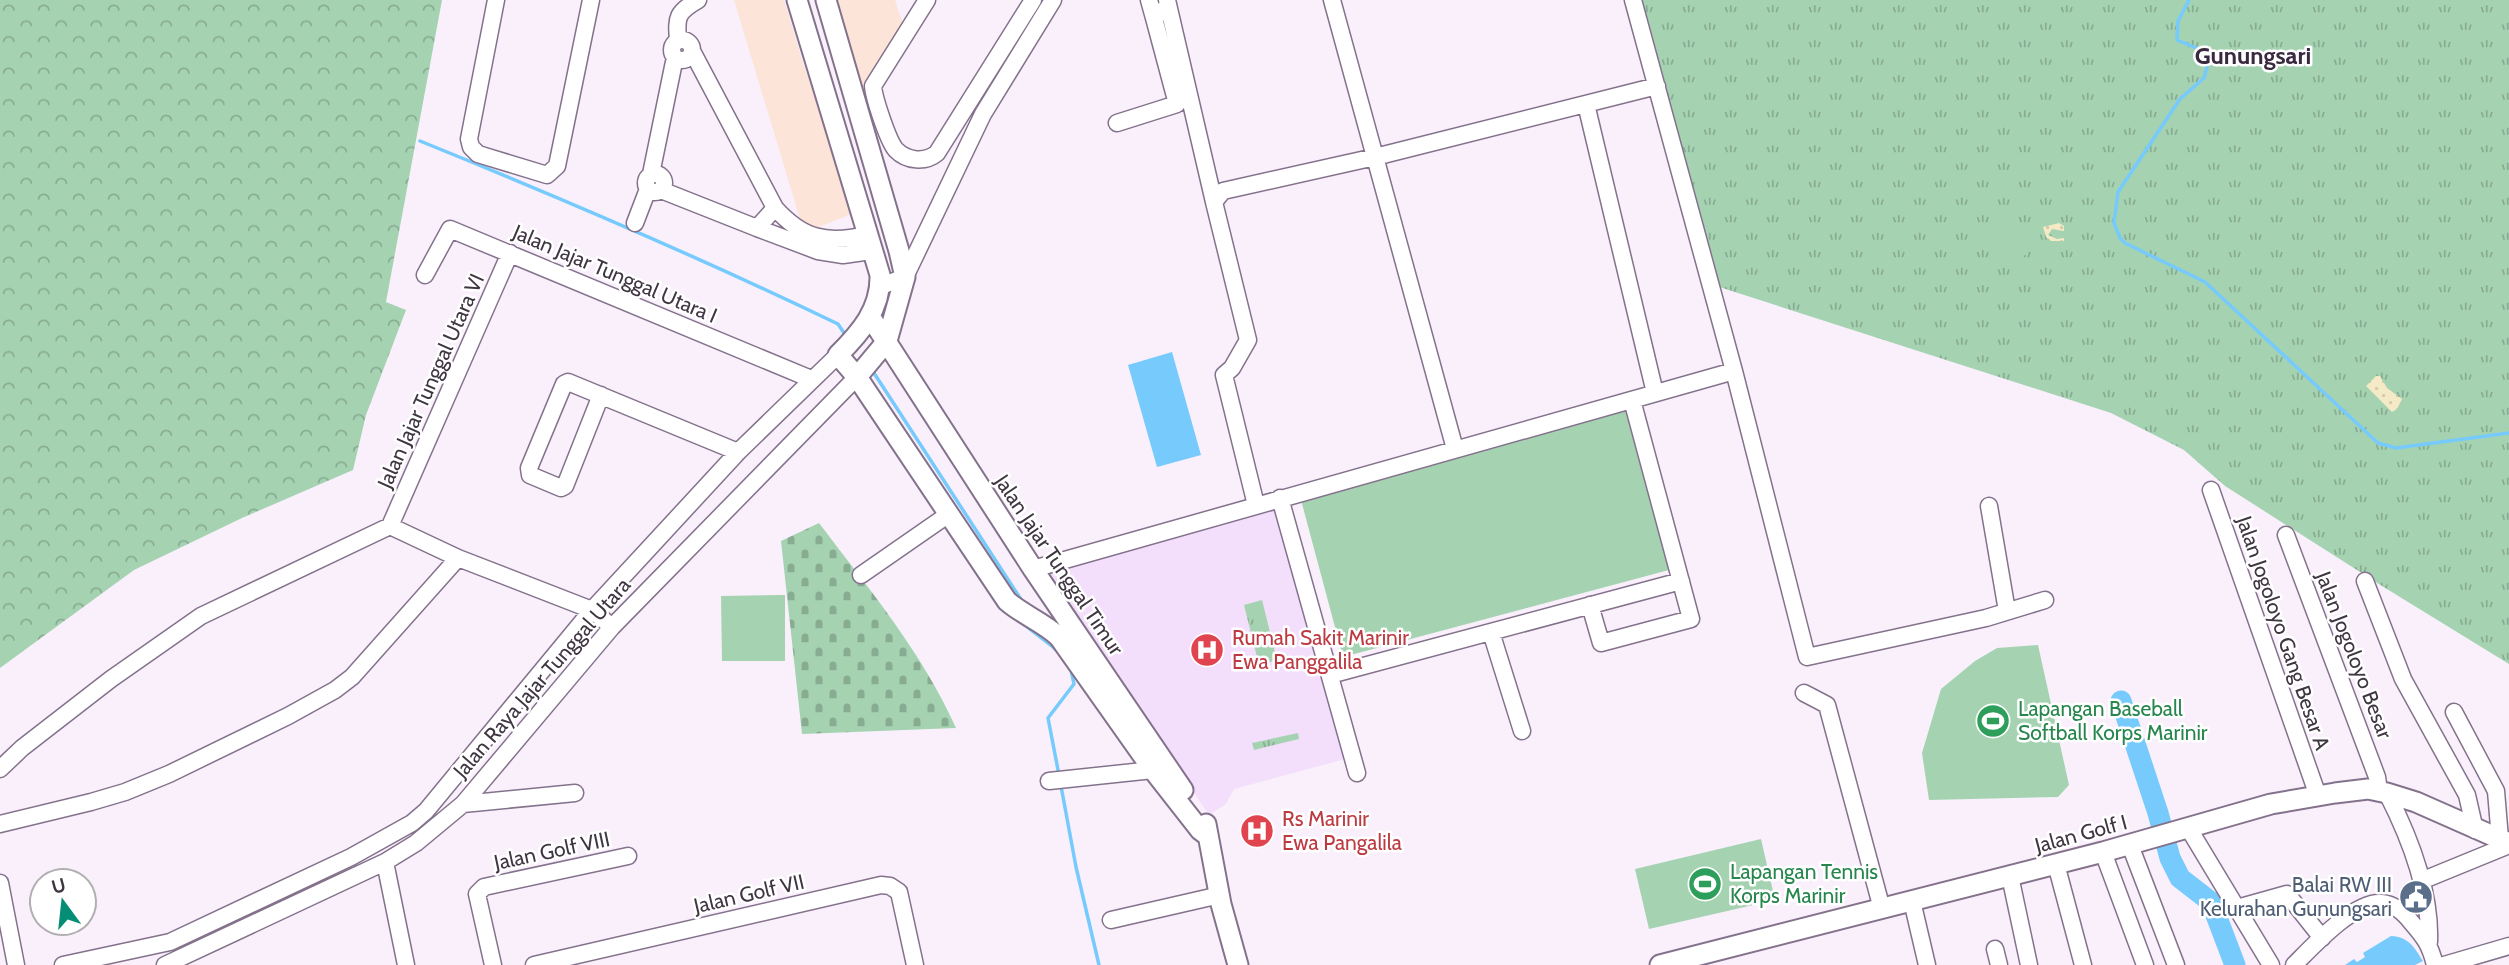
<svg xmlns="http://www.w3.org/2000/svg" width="2509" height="965" viewBox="0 0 2509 965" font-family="Cabin,sans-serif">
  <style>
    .commercial { fill: #fce4d9 }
    .built { fill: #f3dffb }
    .grass { fill: url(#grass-tufts) }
    .forest { fill: url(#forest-crowns) }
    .sand { fill: url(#sand-dots) }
    .cemetery { fill: url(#cemetery-stones) }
    .pitch { fill: #a5d3b2 }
    .water { fill: #76cafc }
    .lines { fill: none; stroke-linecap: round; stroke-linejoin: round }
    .stream { stroke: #76cafc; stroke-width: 3.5 }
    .river { stroke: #76cafc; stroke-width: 21 }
    .minor-casing { stroke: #84728c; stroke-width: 19 }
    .major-casing { stroke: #84728c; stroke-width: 23 }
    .minor { stroke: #fff; stroke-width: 16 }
    .major { stroke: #fff; stroke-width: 19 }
    .labels { text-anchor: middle; stroke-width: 5; stroke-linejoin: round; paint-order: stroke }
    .street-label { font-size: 21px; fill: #3f3642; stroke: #fff }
    .health-label { font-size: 21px; fill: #be3a42; stroke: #fff; text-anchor: start }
    .leisure-label { font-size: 21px; fill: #27864d; stroke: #fff; text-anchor: start }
    .service-label { font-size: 21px; fill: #4e5e75; stroke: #fff; text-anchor: end }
    .quarter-label { font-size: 24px; font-weight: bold; fill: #3a2a40; stroke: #fff }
  </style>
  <defs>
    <pattern id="grass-tufts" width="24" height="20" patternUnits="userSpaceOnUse" patternTransform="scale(1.75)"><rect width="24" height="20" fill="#a5d3b2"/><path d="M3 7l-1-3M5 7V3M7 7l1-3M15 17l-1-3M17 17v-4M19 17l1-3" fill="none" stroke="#88ac92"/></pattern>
    <pattern id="forest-crowns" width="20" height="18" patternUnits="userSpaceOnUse" patternTransform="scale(1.75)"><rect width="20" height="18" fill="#a5d3b2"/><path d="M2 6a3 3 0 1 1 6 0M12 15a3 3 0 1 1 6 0" fill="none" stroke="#88ac92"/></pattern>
    <pattern id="sand-dots" width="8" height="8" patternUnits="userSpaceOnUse" patternTransform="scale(1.75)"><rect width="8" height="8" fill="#f4eac5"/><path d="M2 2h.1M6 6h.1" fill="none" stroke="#d2c9aa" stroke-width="1.8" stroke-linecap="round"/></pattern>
    <pattern id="cemetery-stones" width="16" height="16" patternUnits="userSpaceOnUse" patternTransform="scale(1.75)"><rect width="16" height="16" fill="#a5d3b2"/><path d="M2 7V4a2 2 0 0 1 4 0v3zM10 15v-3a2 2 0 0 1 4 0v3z" fill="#88ac92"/></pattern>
  </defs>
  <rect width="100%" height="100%" fill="#f9f0fc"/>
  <path class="commercial" d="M734,0h50l19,63 51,150 -40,16 -12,-3z
    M836,0h59l8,24 -40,65z"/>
  <path class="built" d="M1276,495l69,264 -111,30 -8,15 -17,11 -169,-249z"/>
  <path class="grass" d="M1633,0h876v664l-127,-78 -157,-100 -41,-36 -73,-37 -401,-129z
    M1262,600l15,60 -18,5 -15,-60z
    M1298,733l1,6 -45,11 -2,-7z"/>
  <path class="forest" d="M0,0h442l-56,302 20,8 -40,105 -13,55 -111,48 -108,52 -134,98z"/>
  <path class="sand" d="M2059,223l5,3v5l-12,-2 -4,6 9,4 7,-1v3h-13l-5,-4 -3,-10z
    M2376,376h4l7,12 15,11 -5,10 -5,3 -26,-26z"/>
  <path class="cemetery" d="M819,523c50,66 103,129 137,205l-154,6 -21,-193z"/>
  <path class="pitch" d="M2003,221c6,1 17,0 23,3 10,5 7,23 0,30 -5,6 -17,9 -25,12l-10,-6 -8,-25 4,-9z
    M1624,406l45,164 -326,87 -42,-157z
    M785,595v66h-63l-1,-65z
    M2038,645l31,140 -11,12 -129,3 -7,-47 19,-64 34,-28 22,-13z
    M1761,839l14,61 -126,29 -14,-60z"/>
  <path class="water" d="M1172,352l29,103 -44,12 -29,-102z
    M2391,936c18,1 23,11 32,25l-8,4h-70l9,-6 3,3 8,-5 -2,-4z"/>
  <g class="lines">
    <path class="stream" d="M2189,0l-11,21 -1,19 22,9 6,7 2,11 -3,11 -24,21 -62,93 -4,31 6,15 5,5 80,39 173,161 18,5 113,-15
      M420,141c141,57 281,117 418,183l8,12
      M872,370l150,231
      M1021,622l31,24 9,9
      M1059,775l-11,-57 26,-34 -3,-14
      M1061,786l15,81 23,98"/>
    <path class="river" d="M2121,701l37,112 12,45 10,20 31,24 24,63"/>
    <g class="minor-casing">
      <path id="minor" d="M496,0l-27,139 2,8 7,7 69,21 10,-9 34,-166
        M927,0l-54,86c1,12 15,55 23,64 11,11 29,13 41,3l96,-153
        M1149,0l5,18
        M1167,0l47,202
        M1332,0l123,449
        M1633,0l101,371 73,286 179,-39 59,-18
        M678,40c-2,-23 -1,-28 20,-40
        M672 50a10 10 0 1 1 20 0a10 10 0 1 1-20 0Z
        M1586,104l69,289
        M1117,123l60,-19 -23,-86 14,-12
        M646 183a9 9 0 1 1 18 0a9 9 0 1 1-18 0Z
        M651,174l24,-117
        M661,190l96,38 18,-20 -83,-157
        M775,208c28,31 51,36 92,27
        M635,223l13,-34
        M757,228l61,23 25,4 28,-4
        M425,275l25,-46 361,150
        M881,286l24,-9 78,-163 70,-114
        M601,395l-36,91 -4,2 -31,-13 -1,-7 35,-84 4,-2 170,70
        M2211,490l107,306
        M1280,498l77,275
        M1256,505l-32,-130 8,-7 16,-28 -34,-138 9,-11 152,-34 282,-71
        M1989,506l18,105
        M390,526l120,-273
        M390,526l68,32 134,52 20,17
        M2286,535l91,242 2,14
        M1033,569l701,-198
        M861,575l88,-61
        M2365,581l38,98 64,116 8,35
        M1590,605l11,38 90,-24 -59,-219
        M1491,632l31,99
        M1330,675l351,-94
        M1804,693l23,12 55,204
        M2454,712l42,79 4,48
        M0,769l22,-21 89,-69 90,-63 189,-90
        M1049,781l104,-11 7,-4
        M2387,793c23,45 44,98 42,149
        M463,804l112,-11
        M0,824l91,-22 34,-10 44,-18 119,-58 47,-26 17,-13 106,-119
        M2189,829l82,136
        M2130,845l46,120
        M2103,852l42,113
        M385,862l21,103
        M2056,864l27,101
        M2010,876l19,89
        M2421,881l88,-36
        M0,883l16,82
        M1912,901l15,64
        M2237,908l50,-14 35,44
        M1111,920l109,-25
        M1995,949l4,16
        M63,965l107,-23 181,-85 61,-34 14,-12 166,-201 146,-158 100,-97
        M165,965l220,-103 31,-19 47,-39 149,-177 245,-250
        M493,965l-16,-71 7,-7 144,-31
        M534,965l347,-80 9,1 9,6 16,73
        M2294,965c18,-18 60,-64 87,-62 14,1 23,10 31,20 13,15 18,22 23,42
        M2444,965l65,-19"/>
    </g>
    <g class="major-casing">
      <path id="major" d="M797,0l83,275c1,34 -19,57 -42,80l19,22 150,224c16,14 36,21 52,36l94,133 47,60 8,6
        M826,0l73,251 6,26 -18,64 -30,36
        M871,318l162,251 150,221
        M1206,824l15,80 17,61
        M1660,965l443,-113 168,-48 64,-11 33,-4 19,4 29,9 93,41"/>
    </g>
    <use href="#minor" class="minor"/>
    <use href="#major" class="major"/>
  </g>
  <defs>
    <g id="hospital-disc" transform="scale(1.75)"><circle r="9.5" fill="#e0444e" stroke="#fff"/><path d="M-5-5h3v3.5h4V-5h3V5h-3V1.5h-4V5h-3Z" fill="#fff"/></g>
    <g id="stadium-disc" transform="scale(1.75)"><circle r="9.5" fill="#2e9e5b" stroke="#fff"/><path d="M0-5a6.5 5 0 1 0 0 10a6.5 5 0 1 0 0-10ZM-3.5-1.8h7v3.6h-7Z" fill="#fff"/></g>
    <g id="civic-disc" transform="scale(1.75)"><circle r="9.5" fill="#5c6f8a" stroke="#fff"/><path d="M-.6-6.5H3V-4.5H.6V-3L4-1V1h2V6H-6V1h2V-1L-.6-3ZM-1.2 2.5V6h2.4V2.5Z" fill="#fff"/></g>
  </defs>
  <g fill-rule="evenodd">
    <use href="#hospital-disc" x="1207" y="650"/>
    <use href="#stadium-disc" x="1993" y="721"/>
    <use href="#hospital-disc" x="1257" y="831"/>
    <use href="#stadium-disc" x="1705" y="884"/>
    <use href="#civic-disc" x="2416" y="897"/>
  </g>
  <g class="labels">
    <g class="street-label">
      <text transform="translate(615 274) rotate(23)" y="7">Jalan Jajar Tunggal Utara I</text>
      <text transform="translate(431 381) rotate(-66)" y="7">Jalan Jajar Tunggal Utara VI</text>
      <text transform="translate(1059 565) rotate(56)" y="7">Jalan Jajar Tunggal Timur</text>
      <text transform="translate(2283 633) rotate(71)" y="7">Jalan Jogoloyo Gang Besar A</text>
      <text transform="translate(2354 655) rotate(69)" y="7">Jalan Jogoloyo Besar</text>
      <text transform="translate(542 678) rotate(-49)" y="7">Jalan Raya Jajar Tunggal Utara</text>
      <text transform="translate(2081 834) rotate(-15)" y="7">Jalan Golf I</text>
      <text transform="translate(552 851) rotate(-12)" y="7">Jalan Golf VIII</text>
      <text transform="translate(749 894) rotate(-13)" y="7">Jalan Golf VII</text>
    </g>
    <g class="health-label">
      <text x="1232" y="645">Rumah Sakit Marinir<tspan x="1232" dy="24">Ewa Panggalila</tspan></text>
      <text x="1282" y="826">Rs Marinir<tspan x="1282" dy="24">Ewa Pangalila</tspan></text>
    </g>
    <g class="leisure-label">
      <text x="2018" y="716">Lapangan Baseball<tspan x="2018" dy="24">Softball Korps Marinir</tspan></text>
      <text x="1730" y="879">Lapangan Tennis<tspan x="1730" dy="24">Korps Marinir</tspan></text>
    </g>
    <g class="service-label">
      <text x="2392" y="892">Balai RW III<tspan x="2392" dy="24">Kelurahan Gunungsari</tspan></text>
    </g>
    <g class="quarter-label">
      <text x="2253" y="64">Gunungsari</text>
    </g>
  </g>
  <g transform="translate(63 902) rotate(345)"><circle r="33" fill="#ffffff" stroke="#b2afb3" stroke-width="2"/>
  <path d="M0-5L12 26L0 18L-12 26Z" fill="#068d75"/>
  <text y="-10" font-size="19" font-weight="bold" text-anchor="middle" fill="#3f3642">U</text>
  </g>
</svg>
